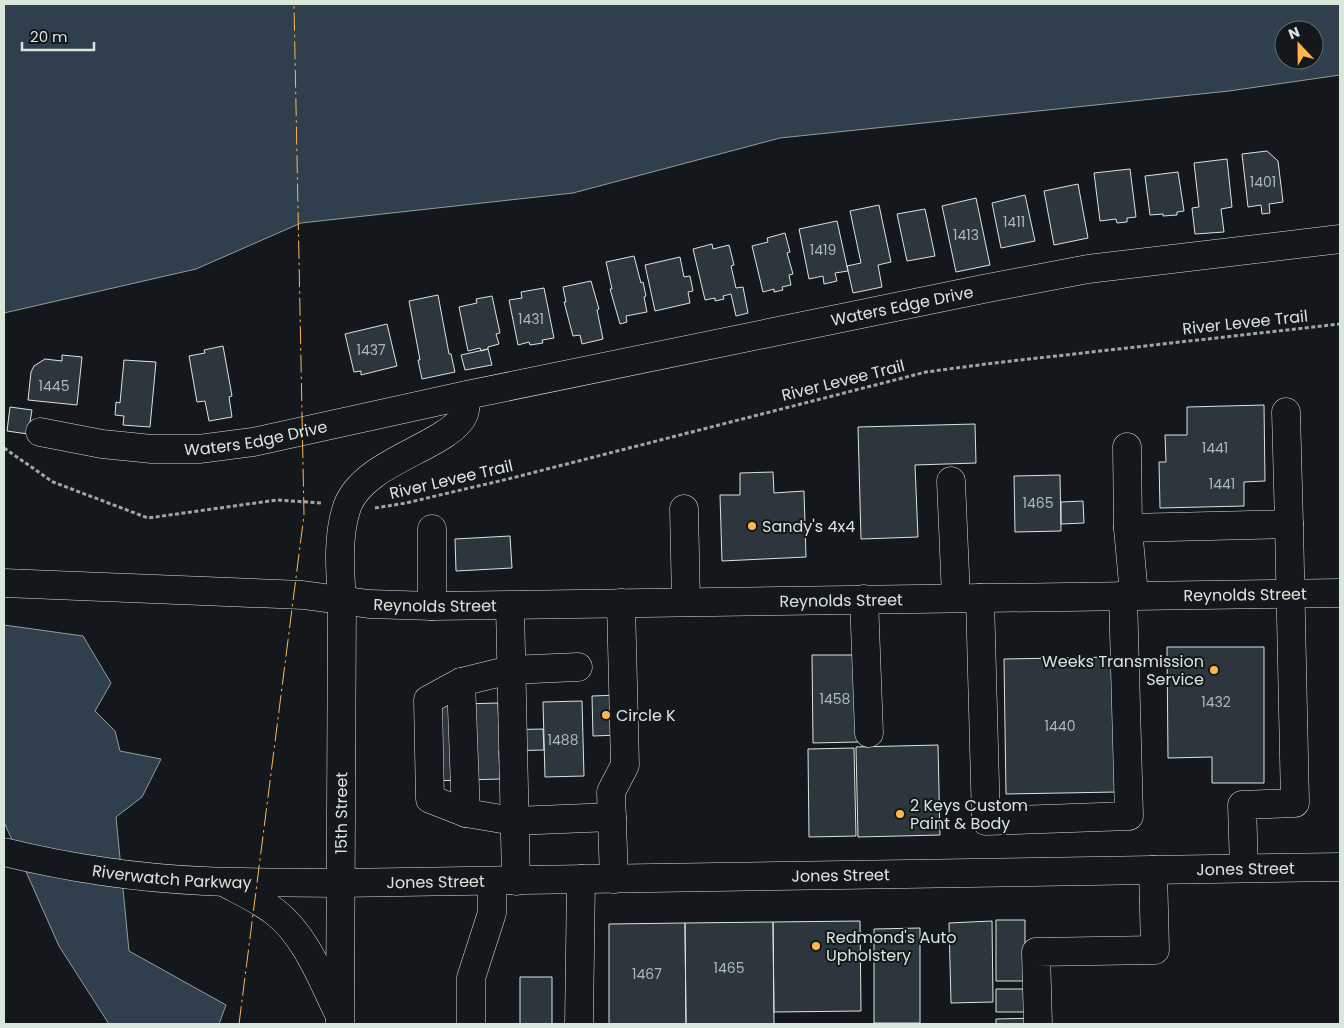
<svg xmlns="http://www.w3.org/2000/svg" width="1344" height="1028" viewBox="0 0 1344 1028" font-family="Poppins,sans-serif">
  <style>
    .water { fill: #2f3f4d; stroke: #939e99; fill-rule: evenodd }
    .building { fill: #2c363c; stroke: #d8e6dc }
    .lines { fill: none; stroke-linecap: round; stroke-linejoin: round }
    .minor-casing { stroke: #d8e6dc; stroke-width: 29 }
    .major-casing { stroke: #d8e6dc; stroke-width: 29 }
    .path { stroke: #9da8a2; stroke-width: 3; stroke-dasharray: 4 2.5; stroke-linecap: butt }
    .minor { stroke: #14181c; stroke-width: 28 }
    .major { stroke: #14181c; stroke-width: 28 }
    .power { stroke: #ffb74d; stroke-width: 1; stroke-dasharray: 18 4 2.5 4; stroke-linecap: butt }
    .poi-dot { fill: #ffb74d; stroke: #14181c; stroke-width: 2 }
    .labels { text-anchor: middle; stroke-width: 4; stroke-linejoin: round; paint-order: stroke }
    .number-label { font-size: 14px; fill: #adbab4 }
    .street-label { font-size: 16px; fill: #d8e6dc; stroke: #14181c }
    .poi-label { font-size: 16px; fill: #d8e6dc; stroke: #14181c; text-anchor: start }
  </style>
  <rect width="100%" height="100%" fill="#14181c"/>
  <path class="water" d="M4,4h1336v71l-111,16 -449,47 -207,55 -272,30 -105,46 -192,44zM1284,30h30v30h-30z
    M4,625l79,11 28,47 -16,28 20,20 5,20 41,8 -19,38 -26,20 13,134 97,54 -7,19h-110l-50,-78 -55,-124z"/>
  <path class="building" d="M1267,151l11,10 5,41 -14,2 1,9 -8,1 -1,-9 -13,2 -6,-53z
    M1227,159l5,48 -11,2 3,23 -29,2 -3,-26 7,-1 -5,-44z
    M1130,169l6,48 -9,1v4l-10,1 -1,-4 -16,2 -6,-48z
    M1178,172l6,39 -7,1v3l-14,1v-2l-13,1 -5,-39z
    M1078,184l10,54 -34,7 -10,-54z
    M1025,195l10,46 -34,7 -9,-45z
    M976,198l14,67 -34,7 -14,-66z
    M879,205l12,57 -13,3 4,22 -29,6 -6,-27 14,-3 -11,-52z
    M925,209l10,47 -28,5 -10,-47z
    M837,221l11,50 -13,2 2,8 -13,3 -1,-8 -14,3 -10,-50z
    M785,233l5,19 -3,1 6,21 -4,1 2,10 -9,2 1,3 -9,2v-3l-11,3 -11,-46 16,-4 -1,-4z
    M712,244l1,5 16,-4 5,20 -3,1 5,22 7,-1 5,26 -12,3 -5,-22 -8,2 1,3 -9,2v-3l-10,2 -12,-51z
    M634,256l7,27 2,-1 3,14 -2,1 3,15 -21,4 1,6 -7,2 -10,-35h2l-6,-27z
    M680,257l4,20 6,-1 3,15 -5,1 2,11 -35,8 -10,-46z
    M591,281l8,28 -2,1 6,29 -21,5 -2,-9 -7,1 -9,-34h2l-3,-15z
    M544,288l10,50 -12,2 1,3 -13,2 -1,-3 -11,3 -9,-45 13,-2 -1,-6z
    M438,295l11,59h2l4,18 -33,7 -4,-19h2l-11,-59z
    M492,296l8,37 -4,1 3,10 -11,3v2l-7,2 -1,-3 -12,3 -9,-44 18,-4 -1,-4z
    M387,324l10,42 -36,9v-4l-7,1 -9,-38z
    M223,346l9,50 -3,1 3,20 -23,4 -4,-20 -8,1 -8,-46 16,-3 -1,-3z
    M488,349l4,16 -27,5 -4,-15z
    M62,355l20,2 -5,48 -49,-5 3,-28 3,-6 11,-7 17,2z
    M124,360l32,2 -6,65 -27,-2 1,-9 -9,-1 1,-13 4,1z
    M1264,405l1,76 -21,1v24l-84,2 -1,-46h7l-1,-27h22v-28z
    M10,407l22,3 -4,24 -21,-3z
    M975,424l1,39 -61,2 3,72 -57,2 -3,-112z
    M773,472l1,21 30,-2 2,66 -84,4 -2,-66h20v-22z
    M1060,475l1,56 -46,1 -1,-56z
    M1083,501l1,22 -23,1v-22z
    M510,536l2,32 -56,3 -1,-32z
    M1167,647h97v136h-52v-26l-44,1z
    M812,655h44l2,87 -45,1z
    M1114,657l3,135 -111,2 -2,-135z
    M619,695v40l-26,1 -1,-40z
    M582,701l2,75 -39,1 -2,-75z
    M498,703l1,27 44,-1 1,21 -45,1 1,28 -71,2 -2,-76z
    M938,745l2,90 -82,2 -2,-90z
    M854,748l2,88 -47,1 -1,-88z
    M996,920h29v61h-29z
    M860,921l1,90 -87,1 -1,-90z
    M992,921l1,81 -42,1 -2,-80z
    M773,922l1,102h-88l-1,-101z
    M685,923l1,101h-77v-100z
    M920,928v95h-46v-94z
    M520,977h32v47h-32z
    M996,989h28v23h-28z
    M1039,1018v6h-43v-5z"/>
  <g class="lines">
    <g class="minor-casing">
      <g id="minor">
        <path id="s1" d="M40,432l62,12 50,5h47l54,-7 214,-47 516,-106 105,-20 252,-30"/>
        <path d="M1127,447l1,81 161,-4 -3,-112"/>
        <path d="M951,481l5,116"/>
        <path d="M684,509l2,93"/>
        <path d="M1128,528l6,67"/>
        <path d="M432,529v77"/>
        <path d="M980,598l6,223 143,-5 -6,-221"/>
        <path d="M864,599l5,134"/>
        <path d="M342,601c-2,-30 -5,-65 5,-94 13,-37 69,-53 99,-74 6,-4 15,-11 18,-19 2,-6 2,-13 3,-19"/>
        <path d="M510,606l6,275"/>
        <path d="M578,667l-68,3 -49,12 -33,18 2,99 36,14 48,8 98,-4"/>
        <path d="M461,682l5,131"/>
        <path d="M1244,868l-2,-63 53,-2 -6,-279"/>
        <path d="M614,879l-3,-87 14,-27 -4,-162"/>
        <path d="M471,1024v-46l21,-65v-32"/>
        <path d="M579,1024l2,-145"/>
        <path d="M1038,1024l-2,-72 119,-2 -2,-80"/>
      </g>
    </g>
    <g class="major-casing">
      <g id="major">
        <path id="s2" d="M4,583l299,12 66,9 63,2 908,-13"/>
        <path id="s3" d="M4,852c65,16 133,26 200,29 45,2 91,1 137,2l999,-16"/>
        <path d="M225,883c17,9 35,17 50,29 31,24 46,66 63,100"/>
        <path id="s4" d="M340,1024l2,-423"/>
      </g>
    </g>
    <path class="path" d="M4,448l49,34 95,36 129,-18 45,3
      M375,508l31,-5 106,-25 414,-106 68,-9 346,-39"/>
    <use href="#minor" class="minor"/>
    <use href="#major" class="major"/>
    <path class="power" d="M239,1024l65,-509 -10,-511"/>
  </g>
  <g class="poi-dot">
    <circle cx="752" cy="526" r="5"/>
    <circle cx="1214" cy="670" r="5"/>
    <circle cx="606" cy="715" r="5"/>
    <circle cx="900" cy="814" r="5"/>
    <circle cx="816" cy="946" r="5"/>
  </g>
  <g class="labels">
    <g class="number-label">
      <text x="1263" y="187">1401</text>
      <text x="1014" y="227">1411</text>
      <text x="966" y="240">1413</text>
      <text x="823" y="255">1419</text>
      <text x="531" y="324">1431</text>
      <text x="371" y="355">1437</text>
      <text x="54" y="391">1445</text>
      <text x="1215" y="453">1441</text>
      <text x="1222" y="489">1441</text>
      <text x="1038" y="508">1465</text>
      <text x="835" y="704">1458</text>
      <text x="1216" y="707">1432</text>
      <text x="1060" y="731">1440</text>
      <text x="563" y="745">1488</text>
      <text x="729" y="973">1465</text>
      <text x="647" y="979">1467</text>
    </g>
    <g class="street-label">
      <text dy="6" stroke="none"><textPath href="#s1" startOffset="878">Waters Edge Drive</textPath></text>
      <text transform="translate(1245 322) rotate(-6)" y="6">River Levee Trail</text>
      <text transform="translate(843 380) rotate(-14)" y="6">River Levee Trail</text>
      <text dy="6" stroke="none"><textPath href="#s1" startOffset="218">Waters Edge Drive</textPath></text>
      <text transform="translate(451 479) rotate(-13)" y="6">River Levee Trail</text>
      <text dy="6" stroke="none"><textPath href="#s2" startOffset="1242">Reynolds Street</textPath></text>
      <text dy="6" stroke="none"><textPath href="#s2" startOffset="838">Reynolds Street</textPath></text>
      <text dy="6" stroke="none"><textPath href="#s2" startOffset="432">Reynolds Street</textPath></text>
      <text dy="6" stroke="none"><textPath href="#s4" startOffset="211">15th Street</textPath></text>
      <text dy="6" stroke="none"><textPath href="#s3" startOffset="1244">Jones Street</textPath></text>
      <text dy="6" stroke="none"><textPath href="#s3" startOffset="170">Riverwatch Parkway</textPath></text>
      <text dy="6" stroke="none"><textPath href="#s3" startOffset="839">Jones Street</textPath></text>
      <text dy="6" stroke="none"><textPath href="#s3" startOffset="434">Jones Street</textPath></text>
    </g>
    <g class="poi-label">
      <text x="762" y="532">Sandy's 4x4</text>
      <text x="1204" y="667" text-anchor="end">Weeks Transmission<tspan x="1204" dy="18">Service</tspan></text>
      <text x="616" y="721">Circle K</text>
      <text x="910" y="811">2 Keys Custom<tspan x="910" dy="18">Paint &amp; Body</tspan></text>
      <text x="826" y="943">Redmond's Auto<tspan x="826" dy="18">Upholstery</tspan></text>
    </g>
  </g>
  <rect width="1344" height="1028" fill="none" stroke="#d8e6dc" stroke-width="10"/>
  <g transform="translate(1299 45) rotate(338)"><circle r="24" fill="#14181c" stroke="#626a69"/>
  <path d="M0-4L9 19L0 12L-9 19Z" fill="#ffb74d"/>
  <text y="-8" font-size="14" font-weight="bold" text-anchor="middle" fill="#d8e6dc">N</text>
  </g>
  <path d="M22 42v8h72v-8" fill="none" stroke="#d8e6dc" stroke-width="2.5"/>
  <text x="30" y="42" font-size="15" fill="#d8e6dc" stroke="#14181c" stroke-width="4" paint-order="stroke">20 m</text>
</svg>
